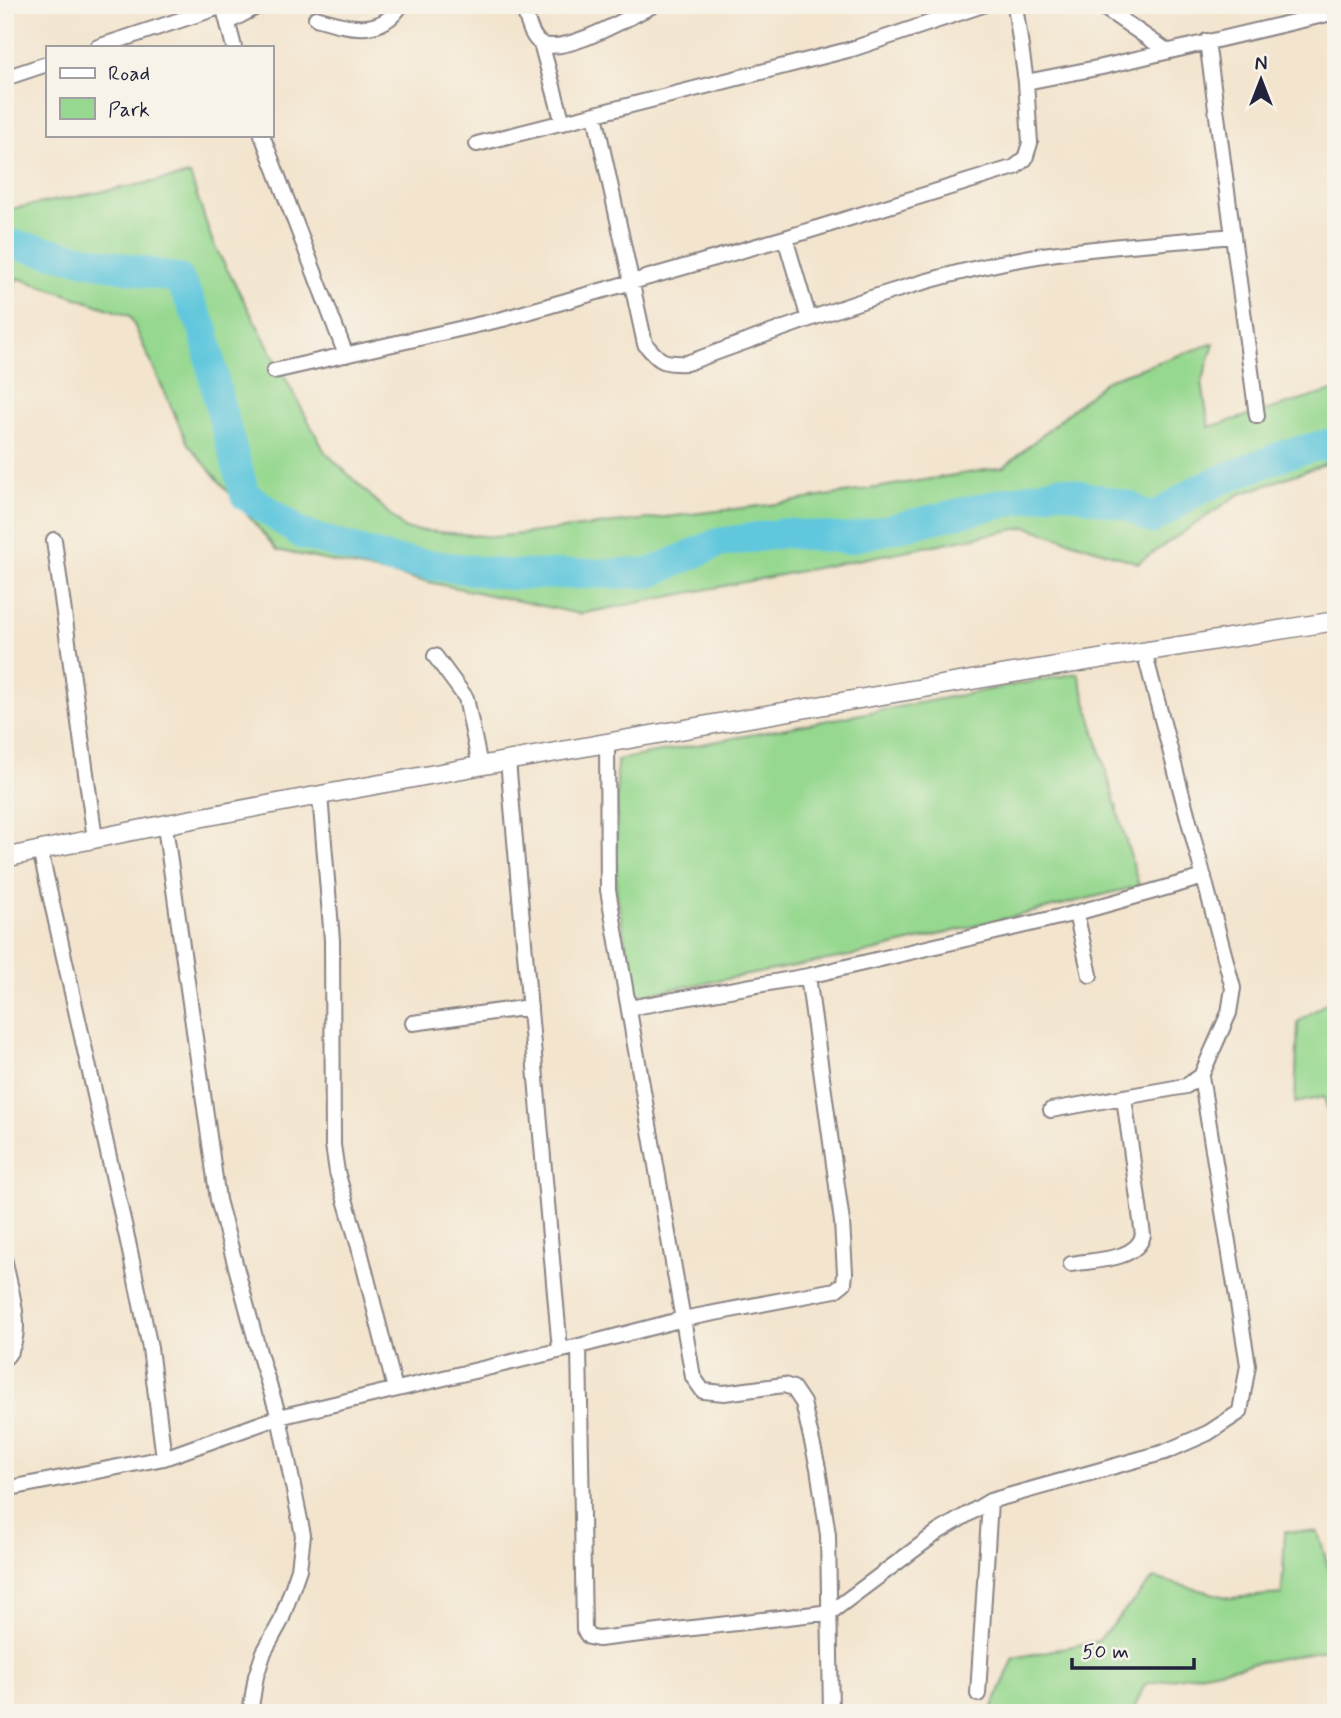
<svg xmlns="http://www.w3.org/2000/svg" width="1341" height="1718" viewBox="0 0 1341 1718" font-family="Mynerve,sans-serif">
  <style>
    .green { fill: #96d88f; stroke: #5c7d65; stroke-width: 2 }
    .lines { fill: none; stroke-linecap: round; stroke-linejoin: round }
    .river { stroke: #60c7dd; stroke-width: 30 }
    .minor-casing { stroke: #8a8384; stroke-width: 18 }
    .tertiary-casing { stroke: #8a8384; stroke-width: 21 }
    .minor { stroke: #fff; stroke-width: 14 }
    .tertiary { stroke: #fff; stroke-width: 18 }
  </style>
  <rect width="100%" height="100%" fill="#f7f3e8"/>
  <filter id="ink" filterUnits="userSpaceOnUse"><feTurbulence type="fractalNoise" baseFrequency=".0143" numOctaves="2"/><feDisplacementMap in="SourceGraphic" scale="14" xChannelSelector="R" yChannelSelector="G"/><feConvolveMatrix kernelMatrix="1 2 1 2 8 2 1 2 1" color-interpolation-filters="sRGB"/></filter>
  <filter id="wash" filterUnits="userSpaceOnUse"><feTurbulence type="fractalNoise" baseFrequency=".00686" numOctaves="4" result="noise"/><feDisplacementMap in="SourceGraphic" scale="28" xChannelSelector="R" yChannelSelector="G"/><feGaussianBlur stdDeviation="1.57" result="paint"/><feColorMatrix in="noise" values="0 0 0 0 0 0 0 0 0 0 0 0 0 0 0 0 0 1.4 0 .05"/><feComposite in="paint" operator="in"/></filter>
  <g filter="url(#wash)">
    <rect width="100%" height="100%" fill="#f3e4cd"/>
    <path class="green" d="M190,175l23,68 112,209 80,77 90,8 282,-33 227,-37 103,-87 107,-37 -12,40 7,44 127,-37v70l-98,35 -100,68 -111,-36 -447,87 -303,-64 -89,-106 -58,-128 -112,-38 -13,17v-85z
      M1078,673l61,213 -279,68 -225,42 -19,-106 1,-130z
      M1336,996v143l-12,-42 -29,6 3,-81z
      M1285,1531l33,1 15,51 3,-1v66l-191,36 -13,29h-142l24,-55 84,-17 56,-63 76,20 52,-4z"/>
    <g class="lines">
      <path class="river" d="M5,243l174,36 25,51 14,69 27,96 57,39 90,26 119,15 139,-2 68,-30 66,-10 63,6 212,-49 70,16 23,13 47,-30 87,-35 50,-12"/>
    </g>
  </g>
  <g filter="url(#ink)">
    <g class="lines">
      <g class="minor-casing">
        <path id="minor" d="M223,5l11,42
          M523,5c4,12 7,33 19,39 23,11 89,-28 112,-39
          M1100,5l67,46
          M316,18c31,9 64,20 85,-13
          M228,22l32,-17
          M1207,41l50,375
          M541,43l22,80
          M98,47l125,-41
          M5,78l42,-14
          M1026,82l76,-15 234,-55
          M595,115l50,229c15,18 18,20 42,19 117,-42 233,-88 356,-108 63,-9 127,-13 190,-19
          M262,135l84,220
          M477,144l375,-95 131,-44
          M785,238l24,81
          M274,371l229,-52 282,-81 230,-71 10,-8 5,-16 -4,-61 -11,-77
          M54,540l41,299
          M435,656l31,42 14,68
          M607,743l1,147 85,487 10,14 21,2 60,-8 9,3 10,15 15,65 10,67 3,178
          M508,761l52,589
          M320,795l12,145 1,205 4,27 22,75 36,142
          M165,826l53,374 42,156 19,61 24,118 -4,34 -18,52 -17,31 -8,24 -6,37
          M40,850l88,392 22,106 14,110
          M1076,913l14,62
          M629,1008l179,-32 268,-63 128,-36
          M413,1023l117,-16
          M1051,1110l135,-24 15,-10
          M5,1262c5,28 22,74 0,96
          M1071,1264c22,-4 66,-3 72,-29l-19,-137
          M579,1346l5,284 5,7 9,2 233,-27 107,-80 52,-31 175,-49 43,-19 32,-21 8,-47 -47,-289 28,-63 4,-25 -89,-337
          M5,1489l159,-31 115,-41 300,-71 104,-27 152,-29 9,-7 1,-10 -3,-51 -34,-246
          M978,1694l12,-193"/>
      </g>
      <g class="tertiary-casing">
        <path id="tertiary" d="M5,858c157,-35 316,-63 474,-92 285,-52 570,-100 857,-145"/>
      </g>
      <use href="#minor" class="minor"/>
      <use href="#tertiary" class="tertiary"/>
    </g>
  </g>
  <rect width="1341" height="1718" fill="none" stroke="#f7f3e8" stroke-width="28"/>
  <rect x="46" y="46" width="228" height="91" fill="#f7f3e8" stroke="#a29fa3" stroke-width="2"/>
  <rect x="60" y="68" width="35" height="10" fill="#ffffff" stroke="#a29fa3" stroke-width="2"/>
  <text x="108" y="80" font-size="21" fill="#22223b">Road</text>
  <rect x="60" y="98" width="35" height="21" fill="#96d88f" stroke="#a29fa3" stroke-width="2"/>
  <text x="108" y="116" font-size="21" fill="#22223b">Park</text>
  <g transform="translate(1261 80)" stroke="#f7f3e8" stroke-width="5" paint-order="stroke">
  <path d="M0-5L12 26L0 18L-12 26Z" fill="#22223b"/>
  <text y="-10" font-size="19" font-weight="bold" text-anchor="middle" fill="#22223b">N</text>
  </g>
  <path d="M1072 1658v10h122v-10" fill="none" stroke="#22223b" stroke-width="3.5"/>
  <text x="1082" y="1658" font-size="21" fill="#22223b" stroke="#f7f3e8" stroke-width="5" paint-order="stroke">50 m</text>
</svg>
